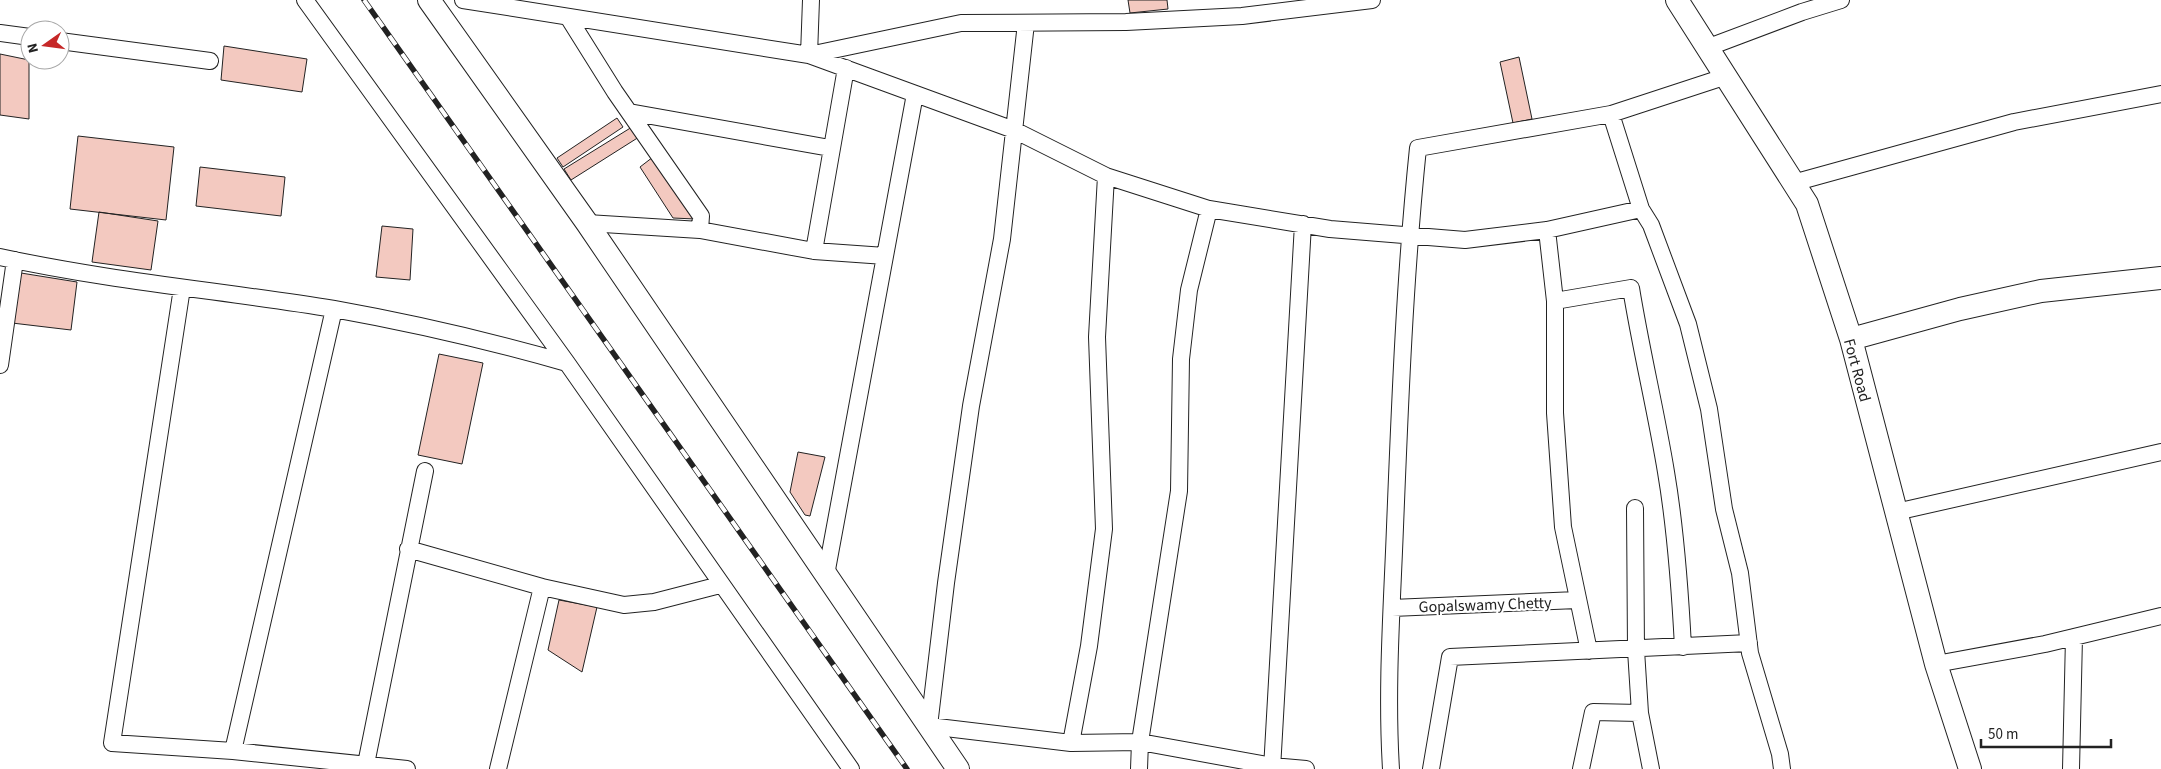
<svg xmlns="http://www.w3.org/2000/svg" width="2161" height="769" viewBox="0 0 2161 769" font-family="'Source Sans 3',sans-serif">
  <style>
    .building { fill: #f3c9c0; stroke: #222 }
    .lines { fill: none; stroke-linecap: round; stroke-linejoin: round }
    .street-casing { stroke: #222; stroke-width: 18 }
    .secondary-casing { stroke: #222; stroke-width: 24 }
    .street { stroke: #fff; stroke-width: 16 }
    .secondary { stroke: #fff; stroke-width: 22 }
    .rail-casing { stroke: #222; stroke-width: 5.5 }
    .rail { stroke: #fff; stroke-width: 4; stroke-dasharray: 11; stroke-linecap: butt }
    .labels { text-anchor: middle; stroke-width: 4; stroke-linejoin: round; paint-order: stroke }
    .street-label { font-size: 16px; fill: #222; stroke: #fff }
  </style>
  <rect width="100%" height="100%" fill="#fff"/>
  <path class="building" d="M1128,0h39l1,9 -38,4z
    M224,46l83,13 -5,33 -81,-12z
    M0,54l29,6v59l-29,-4z
    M1519,57l13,62 -19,4 -13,-61z
    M617,118l6,9 -60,40 -6,-9z
    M632,127l7,10 -68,43 -7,-11z
    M78,136l96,11 -8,73 -96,-11z
    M653,157l42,62 -22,-1 -33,-51z
    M200,167l85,10 -4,39 -85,-10z
    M99,212l59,9 -7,49 -59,-8z
    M382,226l31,3 -3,51 -34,-3z
    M21,273l56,9 -6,48 -59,-7z
    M439,354l44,9 -21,101 -44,-9z
    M798,452l27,5 -15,59 -5,-1 -15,-23z
    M559,600l38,7 -15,65 -34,-22z"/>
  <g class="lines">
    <g class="street-casing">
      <path id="street" d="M305,0l262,363 284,406
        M463,0l346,55 205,75 92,46 103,33 121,20 135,11 82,-10 94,-21
        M568,17l47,75 86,124 -1,14
        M1026,23l-24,216 -31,167 -25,177 -17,143 142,17 69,-1 132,24 34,3
        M0,33l30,4
        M60,41l150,20
        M1709,47l93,-35 39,-12
        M809,55l152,-32 165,-1 116,-6 130,-16
        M809,55l2,-55
        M1727,76l-116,38 30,95 10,16 37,99 21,85 15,100 16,64 10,80 30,101 2,15
        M629,112l201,36
        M1793,183l221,-61 147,-28
        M587,223l113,7 114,21 71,5
        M1547,230l8,71v112l8,114 26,124
        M814,251l32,-183
        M0,257c110,24 223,34 334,52 78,14 156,32 233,54
        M182,288l-70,455 121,8
        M1555,301l76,-13c10,62 25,123 35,184 10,59 14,117 17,175
        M334,309l-101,442 174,18
        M0,365l15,-105
        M1635,508l1,142 4,63 11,56
        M1896,512l265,-60
        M408,549l134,38
        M826,575l89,-481
        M1392,608l185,-8
        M1936,664l109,-20 116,-28
        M1071,743l18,-97 15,-117 -7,-192 9,-161
        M366,764l59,-293
        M498,769l44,-182 82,18 30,-3 66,-17
        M1139,769l1,-27 39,-251 2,-132 8,-69 20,-81
        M1272,769l31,-545
        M1391,769c-5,-81 1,-162 4,-242 5,-127 10,-253 23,-379l193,-34
        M1431,769l19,-112 299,-14
        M1581,769l12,-57 47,1
        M2071,769l3,-132"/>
    </g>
    <g class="secondary-casing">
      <path id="secondary" d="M429,0l158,223 371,546
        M1677,0l130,204 44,135 85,325 34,105
        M1851,339l109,-30 81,-18 120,-13"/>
    </g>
    <use href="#street" class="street"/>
    <use href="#secondary" class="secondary"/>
    <g class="rail-casing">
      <path id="rail" d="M364,0l543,769"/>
    </g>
    <use href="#rail" class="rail"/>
  </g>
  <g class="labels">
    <g class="street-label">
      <text transform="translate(1858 370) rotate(75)" y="6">Fort Road</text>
      <text transform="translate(1485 604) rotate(-2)" y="6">Gopalswamy Chetty</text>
    </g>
  </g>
  <g transform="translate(45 45) rotate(256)"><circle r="24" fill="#ffffff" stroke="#a7a7a7"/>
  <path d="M0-4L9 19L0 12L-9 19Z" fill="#c62828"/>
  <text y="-8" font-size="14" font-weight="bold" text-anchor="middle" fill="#222222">N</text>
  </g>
  <path d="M1981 739v8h130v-8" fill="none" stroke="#222222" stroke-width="2.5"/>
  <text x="1988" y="739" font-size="15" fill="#222222" stroke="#ffffff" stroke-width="4" paint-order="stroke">50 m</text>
</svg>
